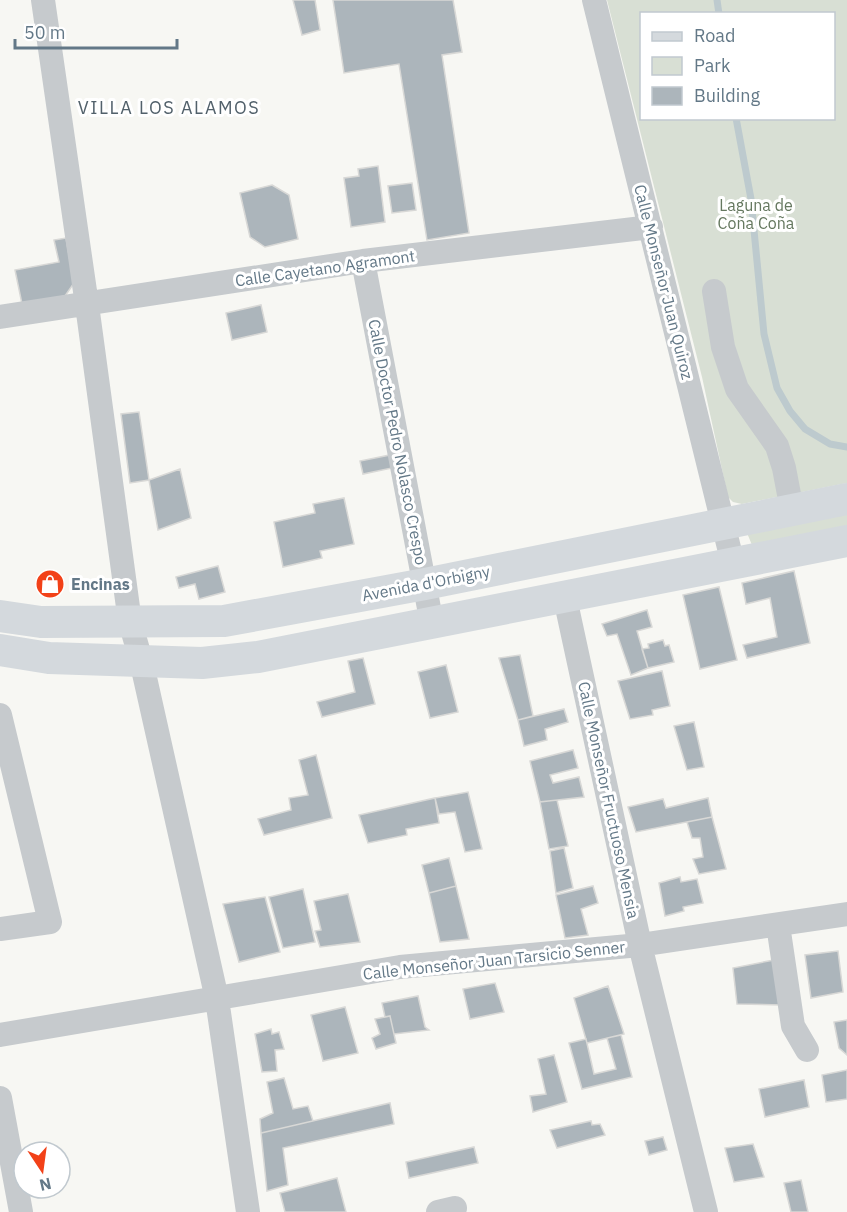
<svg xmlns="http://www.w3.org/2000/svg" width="847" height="1212" viewBox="0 0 847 1212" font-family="'IBM Plex Sans',sans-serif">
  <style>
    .green { fill: #d8dfd4; fill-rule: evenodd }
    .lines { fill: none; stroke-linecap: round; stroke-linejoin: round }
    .stream { stroke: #bdcace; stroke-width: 7 }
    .building { fill: #acb5bb; stroke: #d8d8d6; stroke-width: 1.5 }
    .minor { stroke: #c6cacd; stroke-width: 24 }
    .major { stroke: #d4d9dd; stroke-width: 32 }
    .labels { text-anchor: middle; stroke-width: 6; stroke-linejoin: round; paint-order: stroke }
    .park-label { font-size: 16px; fill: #65785f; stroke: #fff }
    .street-label { font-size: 16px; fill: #637887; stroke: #fff }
    .poi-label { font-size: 16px; font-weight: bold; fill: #637887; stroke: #fff; text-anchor: start }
    .neighbourhood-label { font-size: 18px; letter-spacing: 1.5px; fill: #52616b; stroke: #fff }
  </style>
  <rect width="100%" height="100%" fill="#f7f7f3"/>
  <path class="green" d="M607,0h240v483l-105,21 -9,-2 -5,-5 -26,-120zM642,14h192v104h-192z
    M847,512v14l-95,19 -5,-12z"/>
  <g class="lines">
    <path class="stream" d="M717,0l2,14
      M736,118l15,81 13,135 13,54 13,23 15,18 25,15 17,3"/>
  </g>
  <path class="building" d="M293,0h22l5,30 -18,5z
    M333,0h120l9,52 -20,3 27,178 -42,7 -28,-176 -55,9z
    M378,166l7,56 -34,5 -7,-49 15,-2 -1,-7z
    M412,183l4,27 -24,3 -4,-27z
    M272,185l17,10 9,44 -33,8 -15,-10 -10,-44z
    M66,238l8,45 -9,13 -43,8 -7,-34 44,-8 -5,-22z
    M261,305l6,27 -35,8 -6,-27z
    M139,412l10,68 -19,3 -9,-69z
    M390,455l2,13 -29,6 -3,-13z
    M180,469l11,49 -33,12 -9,-50z
    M344,498l10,46 -34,7 2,7 -39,9 -9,-45 41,-9 -2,-9z
    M218,566l7,26 -26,7 -4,-15 -16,4 -3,-11z
    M794,571l16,72 -63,15 -4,-13 34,-8 -7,-39 -24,6 -4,-21z
    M719,587l18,73 -37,9 -17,-74z
    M647,610l5,17 -15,4 11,37 -17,7 -14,-41 -10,2 -5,-12z
    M663,640l2,6 4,-1 5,17 -26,6 -6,-19 7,-1 -1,-4z
    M520,655l13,61 -15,4 -19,-62z
    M363,658l12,46 -53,13 -5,-15 38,-10 -7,-31z
    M446,665l12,47 -28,6 -12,-46z
    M662,671l8,35 -18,4 1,5 -23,4 -12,-38z
    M564,709l4,13 -23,7 2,11 -23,6 -6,-26z
    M694,722l10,45 -17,3 -13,-44z
    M573,750l5,18 -28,7 3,8 26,-6 5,20 -44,5 -10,-41z
    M316,755l16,63 -68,17 -6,-16 33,-9 -2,-12 19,-3 -9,-35z
    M468,792l14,57 -17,3 -10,-40 -16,2 -4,-16z
    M435,798l4,25 -33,6 1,6 -39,8 -9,-28z
    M708,798l4,19 -76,15 -8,-25 35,-8 3,9z
    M557,800l11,46 -19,3 -9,-47z
    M712,817l14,52 -27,5 -6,-15 10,-2 -3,-19h-8l-5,-16z
    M564,848l9,40 -17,5 -6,-42z
    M449,858l7,28 -27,7 -7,-28z
    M680,877l1,5 16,-3 6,24 -20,4 1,4 -19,5 -6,-33z
    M456,886l13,53 -29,3 -11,-49z
    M593,886l5,17 -17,6 7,26 -23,3 -9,-43z
    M303,889l12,53 -32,6 -14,-51z
    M348,894l12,48 -40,5 -5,-16 6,-1 -7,-29z
    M265,897l15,55 -41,10 -16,-58z
    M838,951l5,41 -32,6 -6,-43z
    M774,960l8,45 -45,-1 -4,-36z
    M495,983l9,29 -34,7 -7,-30z
    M608,986l16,48 -37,9 -13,-45z
    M418,996l7,31 4,3 -35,4 -4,-18 -5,1 -3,-14z
    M345,1007l13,46 -35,8 -12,-46z
    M390,1016l6,27 -20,6 -4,-11 8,-4 -5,-15z
    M847,1020v35l-8,-7 -5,-26z
    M271,1029l1,5 7,-2 5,17 -9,1 2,21 -15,1 -7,-38z
    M621,1035l11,42 -50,12 -13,-46 17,-4 8,35 22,-5 -9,-31z
    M554,1055l13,47 -34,10 -3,-16 16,-2 -8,-35z
    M847,1070v29l-21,3 -4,-27z
    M284,1078l9,31 15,-3 5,15 -52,12 -1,-14 13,-6 -6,-31z
    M804,1080l5,27 -44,10 -6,-28z
    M390,1103l4,21 -111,24 5,37 -21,6 -6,-58z
    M591,1121l1,4 8,-1 5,11 -48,13 -7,-18z
    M663,1137l4,13 -18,5 -4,-14z
    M753,1144l11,33 -30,5 -9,-34z
    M474,1147l4,16 -69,15 -3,-16z
    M337,1178l9,34h-61l-5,-19z
    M801,1180l7,32h-17l-7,-29z"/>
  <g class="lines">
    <path class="minor" d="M43,0l44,305 43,317 11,38 76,339 31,213
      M594,0l139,564
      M363,261l69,363
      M714,291l9,56 14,42 40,57 7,22 8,42
      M0,317l363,-56 288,-34
      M565,598l75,347 66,267
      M0,715l50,207 -50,7
      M778,925l15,101 14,24
      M0,1035l400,-68 240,-22 207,-31
      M0,1098l21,114
      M438,1212l17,-4"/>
    <path class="major" d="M0,616l41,6 183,-1 201,-37 422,-85
      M0,650l49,8 153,5 56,-6 589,-116"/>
  </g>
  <defs>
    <g id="shop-disc" transform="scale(1.5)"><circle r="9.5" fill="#f24118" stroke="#fff"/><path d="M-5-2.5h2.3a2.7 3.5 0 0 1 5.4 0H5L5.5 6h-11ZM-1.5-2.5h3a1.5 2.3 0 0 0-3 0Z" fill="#fff"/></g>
  </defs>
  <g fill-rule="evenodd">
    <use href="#shop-disc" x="50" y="584"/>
  </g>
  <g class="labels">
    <g class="park-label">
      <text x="756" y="211">Laguna de<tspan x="756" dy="18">Coña Coña</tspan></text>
    </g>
    <g class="street-label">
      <text transform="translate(325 268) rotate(-8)" y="6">Calle Cayetano Agramont</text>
      <text transform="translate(664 282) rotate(76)" y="6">Calle Monseñor Juan Quiroz</text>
      <text transform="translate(398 442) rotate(79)" y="6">Calle Doctor Pedro Nolasco Crespo</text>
      <text transform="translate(426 583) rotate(-11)" y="6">Avenida d'Orbigny</text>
      <text transform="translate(609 800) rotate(78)" y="6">Calle Monseñor Fructuoso Mensia</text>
      <text transform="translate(494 960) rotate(-6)" y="6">Calle Monseñor Juan Tarsicio Senner</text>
    </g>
    <g class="poi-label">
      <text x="71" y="590">Encinas</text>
    </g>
    <g class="neighbourhood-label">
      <text x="169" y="114">VILLA LOS ALAMOS</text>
    </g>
  </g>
  <rect x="640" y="12" width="195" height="108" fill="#ffffff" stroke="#c1c9cf" stroke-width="1.5"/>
  <rect x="652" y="32" width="30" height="9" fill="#d4d9dd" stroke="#c1c9cf" stroke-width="1.5"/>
  <text x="694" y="42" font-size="18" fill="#637887">Road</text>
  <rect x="652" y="57" width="30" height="18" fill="#d8dfd4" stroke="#c1c9cf" stroke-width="1.5"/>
  <text x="694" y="72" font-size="18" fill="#637887">Park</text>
  <rect x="652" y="87" width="30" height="18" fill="#acb5bb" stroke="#c1c9cf" stroke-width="1.5"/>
  <text x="694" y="102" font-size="18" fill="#637887">Building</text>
  <g transform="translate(42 1170) rotate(167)"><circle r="28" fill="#ffffff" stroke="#c1c9cf" stroke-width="1.5"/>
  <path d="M0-4.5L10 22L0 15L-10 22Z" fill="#f24118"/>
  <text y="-9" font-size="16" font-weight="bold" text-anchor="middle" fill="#637887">N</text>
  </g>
  <path d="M15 39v9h162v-9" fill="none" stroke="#637887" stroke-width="3"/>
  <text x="24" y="39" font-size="18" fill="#637887" stroke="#ffffff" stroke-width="4.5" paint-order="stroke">50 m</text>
</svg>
